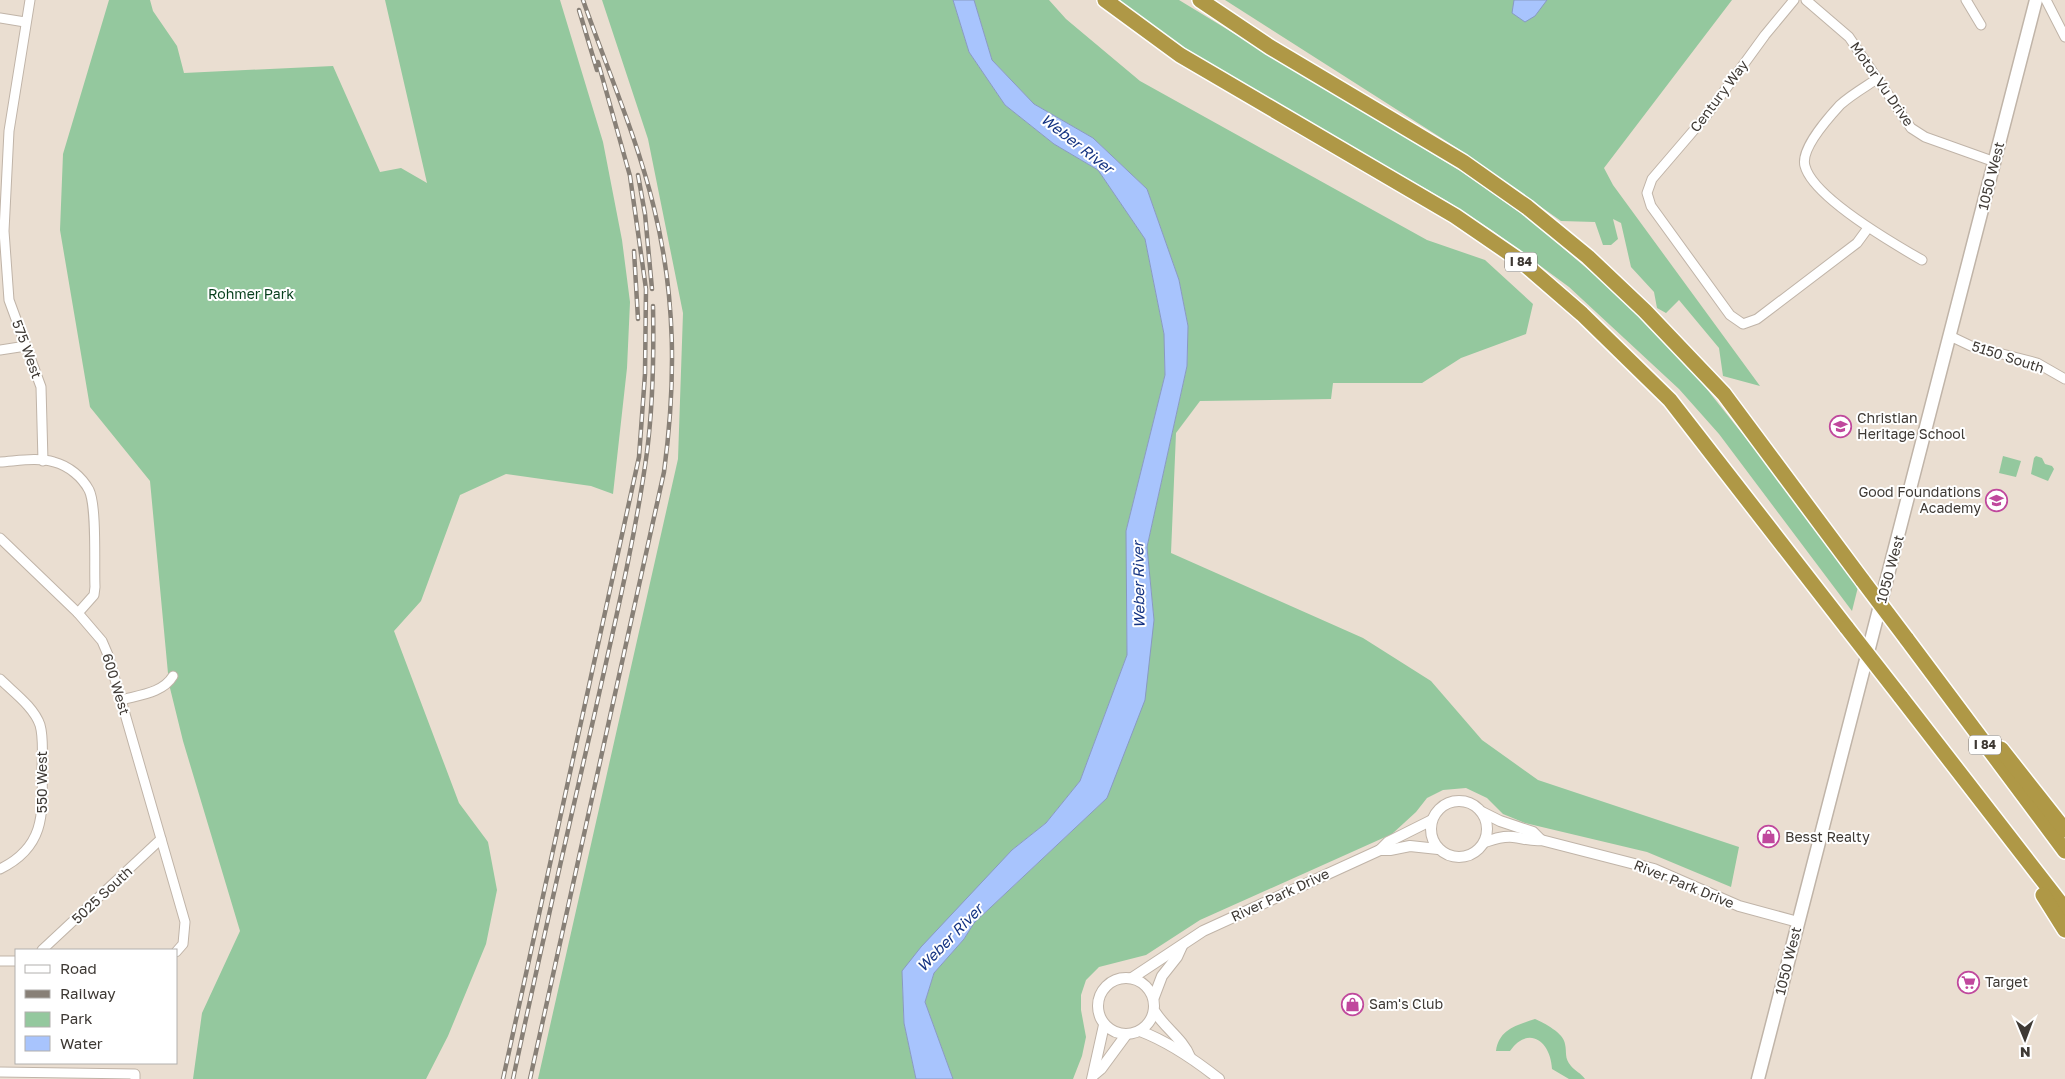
<svg xmlns="http://www.w3.org/2000/svg" width="2065" height="1079" viewBox="0 0 2065 1079" font-family="'Golos Text',sans-serif">
  <style>
    .green { fill: #94c89e }
    .water { fill: #a8c4fd; stroke: #889ac1 }
    .lines { fill: none; stroke-linecap: round; stroke-linejoin: round }
    .minor-casing { stroke: #c0b4a8; stroke-width: 11 }
    .tertiary-casing { stroke: #c0b4a8; stroke-width: 12 }
    .secondary-casing { stroke: #c0b4a8; stroke-width: 15 }
    .motorway-casing { stroke: #fff; stroke-width: 18 }
    .minor { stroke: #fff; stroke-width: 9 }
    .tertiary { stroke: #fff; stroke-width: 10 }
    .secondary { stroke: #fff; stroke-width: 12 }
    .motorway { stroke: #af9846; stroke-width: 15 }
    .rail-casing { stroke: #888077; stroke-width: 4.5 }
    .rail { stroke: #fff; stroke-width: 2.5; stroke-dasharray: 8; stroke-linecap: butt }
    .motorway-bridge-casing { stroke: #fff; stroke-width: 18; stroke-linecap: butt }
    .motorway-bridge { stroke: #af9846; stroke-width: 15 }
    .labels { text-anchor: middle; stroke-width: 4; stroke-linejoin: round; paint-order: stroke }
    .shield { fill: #fff; stroke: #787471; stroke-width: 1 }
    .shield-label { font-size: 12px; font-weight: bold; fill: #3e3934 }
    .street-label { font-size: 14px; fill: #3e3934; stroke: #fff }
    .park-label { font-size: 14px; fill: #073f1c; stroke: #fff }
    .poi-label { font-size: 14px; fill: #3e3934; stroke: #fff; text-anchor: start }
    .water-label { font-size: 15px; font-style: italic; fill: #153483; stroke: #fff }
  </style>
  <rect width="100%" height="100%" fill="#eaded1"/>
  <g class="green">
    <polygon points="109,0 150,0 153,11 177,46 184,73 333,66 380,172 401,168 427,183 385,0 560,0 603,142 622,240 630,302 627,368 613,494 591,486 506,474 460,495 421,601 394,631 459,803 488,842 497,890 486,944 448,1036 426,1079 193,1079 202,1013 240,931 183,741 169,684 150,481 90,407 60,230 63,154"/>
    <polygon points="602,0 953,0 969,52 1005,105 1054,144 1098,170 1145,239 1164,334 1165,375 1126,531 1127,655 1080,781 1046,823 1012,850 902,971 904,1023 916,1079 538,1079 678,459 683,313 648,139"/>
    <polygon points="974,0 1049,0 1066,19 1140,81 1427,240 1485,260 1533,304 1526,334 1461,358 1422,383 1333,383 1331,399 1200,401 1176,433 1171,553 1363,638 1431,681 1482,740 1538,780 1739,847 1731,887 1647,852 1525,823 1503,814 1487,798 1466,788 1443,790 1427,798 1416,812 1392,834 1200,920 1146,955 1099,967 1086,980 1081,995 1081,1010 1086,1037 1082,1056 1073,1079 953,1079 925,1002 934,973 964,939 974,923 1107,798 1154,620 1147,547 1187,366 1188,326 1179,280 1147,189 1093,138 1034,104 992,60"/>
    <polygon points="1117,0 1179,0 1462,172 1529,219 1618,295 1690,368 1776,476 1858,587 1852,611 1719,434 1679,389 1569,287 1493,231 1447,201 1187,52"/>
    <polygon points="1225,0 1732,0 1604,168 1613,185 1760,386 1723,376 1719,348 1679,300 1666,313 1657,308 1654,292 1631,267 1621,223 1613,219 1618,239 1611,245 1603,245 1595,222 1561,221 1457,148"/>
    <polygon points="2003,456 2021,461 2016,477 1999,473"/>
    <polygon points="2036,456 2042,458 2045,464 2052,466 2054,469 2048,481 2031,474 2034,458"/>
    <path d="M1535 1019C1544 1023 1564 1033 1565 1044 1567 1052 1564 1058 1571 1066 1575 1071 1581 1073 1585 1079H1569L1552 1069C1551 1042 1529 1024 1510 1051H1496C1499 1029 1517 1025 1535 1019Z"/>
  </g>
  <g class="water">
    <polygon points="953,0 974,0 992,60 1034,104 1093,138 1147,189 1179,280 1188,326 1187,366 1147,547 1154,620 1145,700 1107,798 974,923 964,939 934,973 925,1002 953,1079 916,1079 904,1023 902,971 921,947 1012,850 1046,823 1080,781 1127,655 1126,531 1165,375 1164,334 1145,239 1098,170 1054,144 1005,105 969,52"/>
    <polygon points="1514,0 1547,0 1535,16 1525,22 1512,13"/>
  </g>
  <g class="lines">
    <defs>
      <g id="minor">
        <polyline points="30,0 9,131 4,231 9,300 41,387 43,461"/>
        <polyline points="1794,0 1765,35 1706,116 1652,179 1647,193 1651,206 1730,315 1743,324 1757,319 1857,243 1868,228"/>
        <polyline points="1806,0 1849,37 1911,128 1925,137 1995,162"/>
        <polyline points="1966,0 1981,25"/>
        <polyline points="2046,0 2065,37"/>
        <polyline points="0,18 25,22"/>
        <path d="M1877 79C1865 87 1851 95 1840 105 1829 117 1800 149 1805 166 1813 197 1894 244 1922 260"/>
        <polyline points="1950,336 1971,346 2037,363 2065,379"/>
        <polyline points="0,350 26,346"/>
        <path d="M0 462C17 461 38 457 54 462 69 466 82 477 89 490 97 506 94 566 95 587L94 595 78 613 102 641 108 655 185 922 183 944 176 952"/>
        <polyline points="0,538 78,613"/>
        <path d="M0 679C13 692 34 707 40 725 44 739 42 756 42 771 43 814 45 847 0 869"/>
        <path d="M121 700C139 695 163 693 173 676"/>
        <polyline points="42,950 161,839"/>
        <polyline points="0,961 16,961"/>
        <polyline points="0,1072 135,1074 135,1079"/>
      </g>
      <g id="tertiary">
        <circle cx="1459" cy="829" r="28"/>
        <polyline points="1482,812 1500,821 1533,832 1541,840"/>
        <path d="M1485 842C1494 839 1502 836 1513 837 1523 838 1530 841 1541 840L1654 869 1739 906 1798 922"/>
        <polyline points="1380,850 1390,850 1410,846 1438,849"/>
        <circle cx="1126" cy="1006" r="28"/>
        <polyline points="1132,978 1203,931 1380,850 1388,842 1432,820"/>
        <polyline points="1154,997 1162,976 1177,957 1182,946"/>
        <path d="M1155 1012C1165 1028 1183 1039 1190 1057"/>
        <path d="M1140 1031C1169 1042 1195 1060 1219 1079"/>
        <polyline points="1095,1074 1101,1069 1126,1035"/>
        <polyline points="1092,1079 1104,1025"/>
      </g>
      <polyline id="secondary" points="1758,1079 2036,0"/>
      <g id="motorway">
        <polyline points="1105,0 1180,55 1455,216 1522,262 1582,314 1670,400 1847,628"/>
        <polyline points="1200,0 1270,47 1463,162 1527,207 1588,257 1645,311 1724,394 1863,581"/>
        <polyline points="1906,638 2065,851"/>
        <polyline points="1900,696 2065,909"/>
        <polyline points="2001,749 2065,830"/>
        <polyline points="2043,895 2065,930"/>
      </g>
    </defs>
    <use href="#minor" class="minor-casing"/>
    <use href="#tertiary" class="tertiary-casing"/>
    <use href="#secondary" class="secondary-casing"/>
    <use href="#motorway" class="motorway-casing"/>
    <use href="#minor" class="minor"/>
    <use href="#tertiary" class="tertiary"/>
    <use href="#secondary" class="secondary"/>
    <use href="#motorway" class="motorway"/>
    <defs>
      <g id="rail">
        <polyline points="579,10 597,70"/>
        <polyline points="638,175 645,214 652,289"/>
        <polyline points="634,251 638,319"/>
        <polyline points="503,1079 639,457 645,374 646,289 630,176 598,62"/>
        <path d="M513 1079C539 957 567 834 595 712 614 626 635 540 647 452 653 404 654 355 653 306"/>
        <path d="M530 1079 664 472C676 382 676 297 654 208 637 137 607 69 583 0"/>
      </g>
    </defs>
    <use href="#rail" class="rail-casing"/>
    <use href="#rail" class="rail"/>
    <defs>
      <g id="motorway-bridge">
        <polyline points="1863,581 1906,638"/>
        <polyline points="1847,628 1900,696"/>
      </g>
    </defs>
    <use href="#motorway-bridge" class="motorway-bridge-casing"/>
    <use href="#motorway-bridge" class="motorway-bridge"/>
  </g>
  <defs>
    <symbol id="school-ring" viewBox="-11 -11 22 22"><circle r="9.5" fill="#fff" stroke="#c0489d" stroke-width="1.5"/><path d="M0-5L7-2L0 1L-7-2ZM-4 1L0 2.5L4 1V4Q0 6-4 4Z" fill="#c0489d"/></symbol>
    <symbol id="shop-ring" viewBox="-11 -11 22 22"><circle r="9.5" fill="#fff" stroke="#c0489d" stroke-width="1.5"/><path d="M-5-2.5h2.3a2.7 3.5 0 0 1 5.4 0H5L5.5 6h-11ZM-1.5-2.5h3a1.5 2.3 0 0 0-3 0Z" fill="#c0489d"/></symbol>
    <symbol id="supermarket-ring" viewBox="-11 -11 22 22"><circle r="9.5" fill="#fff" stroke="#c0489d" stroke-width="1.5"/><path d="M-6-5.5h2.5l.6 2H6L4.5 2H-2.5L-4.4-4H-6ZM-1.5 3.2a1.3 1.3 0 1 0 .1 0ZM3 3.2a1.3 1.3 0 1 0 .1 0Z" fill="#c0489d"/></symbol>
  </defs>
  <g fill-rule="evenodd">
    <use href="#school-ring" x="1828" y="414" width="25" height="25"/>
    <use href="#school-ring" x="1984" y="488" width="25" height="25"/>
    <use href="#shop-ring" x="1756" y="824" width="25" height="25"/>
    <use href="#supermarket-ring" x="1956" y="970" width="25" height="25"/>
    <use href="#shop-ring" x="1340" y="992" width="25" height="25"/>
  </g>
  <g class="labels">
    <g class="shield">
      <rect x="1505" y="252.5" width="32" height="19" rx="4"/>
      <rect x="1969" y="735.5" width="32" height="19" rx="4"/>
    </g>
    <g class="shield-label">
      <text x="1521" y="266">I 84</text>
      <text x="1985" y="749">I 84</text>
    </g>
    <g class="street-label">
      <text transform="translate(1882 84) rotate(55)" y="5">Motor Vu Drive</text>
      <text transform="translate(1719 96) rotate(-53)" y="5">Century Way</text>
      <text transform="translate(1991 176) rotate(-76)" y="5">1050 West</text>
      <text transform="translate(27 349) rotate(70)" y="5">575 West</text>
      <text transform="translate(2008 357) rotate(18)" y="5">5150 South</text>
      <text transform="translate(1890 569) rotate(-75)" y="5">1050 West</text>
      <text transform="translate(116 684) rotate(73)" y="5">600 West</text>
      <text transform="translate(42 782) rotate(-90)" y="5">550 West</text>
      <text transform="translate(1684 884) rotate(22)" y="5">River Park Drive</text>
      <text transform="translate(102 895) rotate(-43)" y="5">5025 South</text>
      <text transform="translate(1280 895) rotate(-25)" y="5">River Park Drive</text>
      <text transform="translate(1788 961) rotate(-76)" y="5">1050 West</text>
    </g>
    <g class="park-label">
      <text x="251" y="299">Rohmer Park</text>
    </g>
    <g class="poi-label">
      <text x="1857" y="423">Christian<tspan x="1857" dy="16">Heritage School</tspan></text>
      <text x="1981" y="497" text-anchor="end">Good Foundations<tspan x="1981" dy="16">Academy</tspan></text>
      <text x="1785" y="842">Besst Realty</text>
      <text x="1985" y="987">Target</text>
      <text x="1369" y="1009">Sam's Club</text>
    </g>
    <g class="water-label">
      <text transform="translate(1077 144) rotate(38)" y="5">Weber River</text>
      <text transform="translate(1139 585) rotate(-91)" y="5">Weber River</text>
      <text transform="translate(950 938) rotate(-46)" y="5">Weber River</text>
    </g>
  </g>
  <rect x="15" y="949" width="162" height="115" fill="#ffffff" stroke="#b2b0ae"/>
  <rect x="25" y="965" width="25" height="8" fill="#ffffff" stroke="#b2b0ae"/>
  <text x="60" y="974" font-size="15" fill="#3e3934">Road</text>
  <rect x="25" y="990" width="25" height="8" fill="#888077" stroke="#b2b0ae"/>
  <text x="60" y="999" font-size="15" fill="#3e3934">Railway</text>
  <rect x="25" y="1012" width="25" height="15" fill="#94c89e" stroke="#b2b0ae"/>
  <text x="60" y="1024" font-size="15" fill="#3e3934">Park</text>
  <rect x="25" y="1036" width="25" height="15" fill="#a8c4fd" stroke="#b2b0ae"/>
  <text x="60" y="1049" font-size="15" fill="#3e3934">Water</text>
  <g transform="translate(2025 1039) rotate(179)" stroke="#ffffff" stroke-width="4" paint-order="stroke">
  <path d="M0-4L9 19L0 12L-9 19Z" fill="#3e3934"/>
  <text y="-8" font-size="14" font-weight="bold" text-anchor="middle" fill="#3e3934">N</text>
  </g>
</svg>
